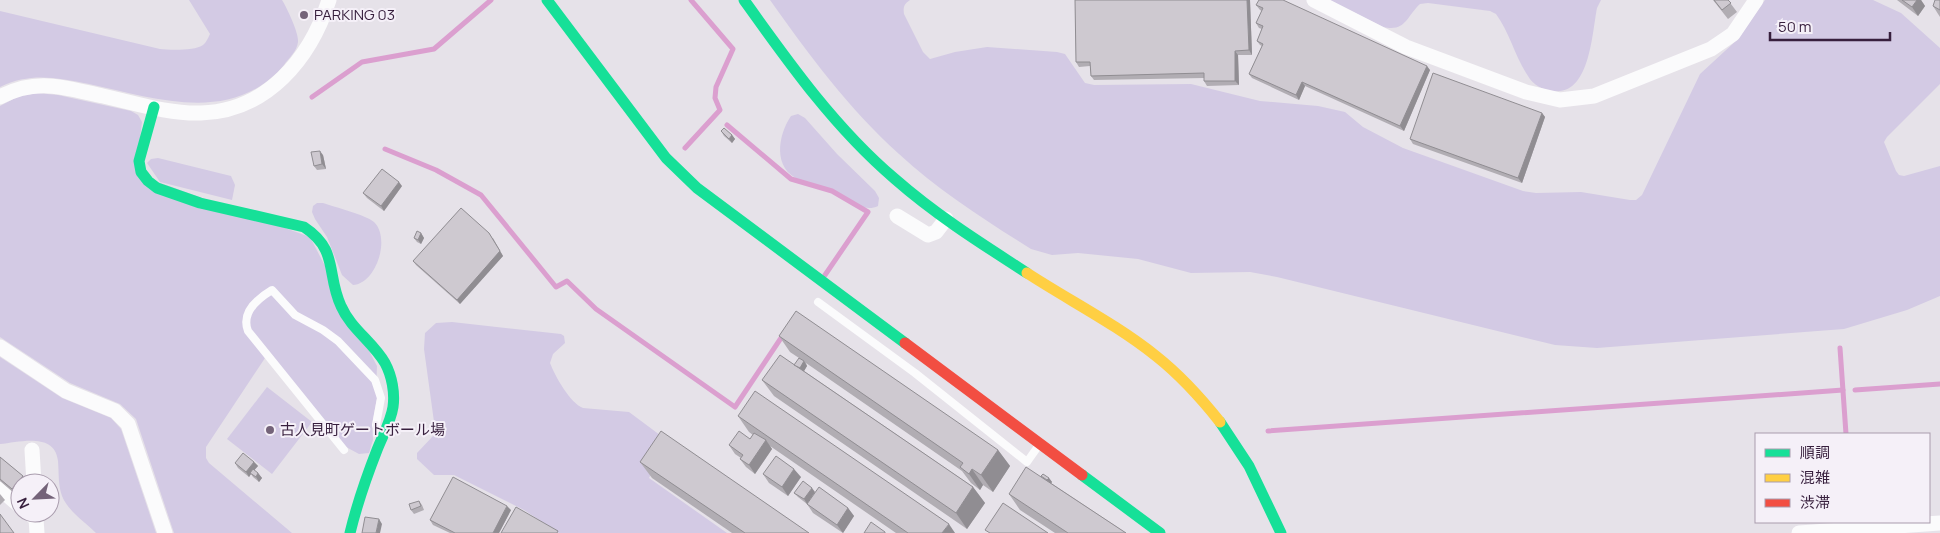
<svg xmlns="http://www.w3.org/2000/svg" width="1940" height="533" viewBox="0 0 1940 533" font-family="Manrope,'Noto Sans JP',sans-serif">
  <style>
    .green { fill: #d3cae4 }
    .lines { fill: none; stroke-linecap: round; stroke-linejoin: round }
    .stream { stroke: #db9fcf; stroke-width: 5 }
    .lane { stroke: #fbfbfc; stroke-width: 8 }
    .street { stroke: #fbfbfc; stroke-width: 15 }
    .fast { stroke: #16e098; stroke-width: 11 }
    .slow { stroke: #ffcf43; stroke-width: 11 }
    .jam { stroke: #f24e42; stroke-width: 11 }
    .wall { fill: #b1adb3 }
    .shaded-wall { fill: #908d92 }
    .building { fill: #cec9d0; stroke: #908d92 }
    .poi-dot { fill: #746379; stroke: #f5f0f8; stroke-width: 2 }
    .labels { text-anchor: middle; stroke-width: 4; stroke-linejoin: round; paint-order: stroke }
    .poi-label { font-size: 15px; fill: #371f3d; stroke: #f5f0f8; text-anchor: start }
  </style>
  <rect width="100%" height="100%" fill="#e6e2e9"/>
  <g class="green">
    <path d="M189 0H282C287 8 299 33 298 42 297 51 289 58 284 65 232 126 155 98 89 84 57 78 31 72 0 87V11L160 49C169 50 195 51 203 45 206 43 208 38 210 34Z"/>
    <path d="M770 0H910C904 4 903 7 904 14L923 52 930 59 955 52 987 47 1057 52 1065 54 1085 83 1094 85 1191 84 1260 101 1318 106 1345 112 1363 127 1403 148 1523 191 1536 193 1581 192 1630 200H1636L1642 195 1700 74 1738 39 1765 0H1873L1901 13 1940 48V84L1887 137 1884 142 1896 171 1899 175 1904 176 1940 166V296L1907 310 1844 329 1597 348 1555 345 1277 277 1250 272 1191 273 1138 259 1078 253 1052 255 1031 249C985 220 939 191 899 154 849 109 809 55 770 0Z"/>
    <path d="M1329 0H1601L1597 8C1592 33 1590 96 1553 91 1543 90 1533 85 1528 76 1515 57 1510 33 1496 14L1490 11 1428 3 1420 4C1406 17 1406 32 1383 27Z"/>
    <polygon points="37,93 58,95 131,111 138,115 142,122 136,174 310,237 377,366 376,390 377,398 372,425 373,440 369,453 359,454 346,447 265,358 206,447 206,458 209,463 292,533 174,533 136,419 120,404 70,383 0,337 0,106 17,97"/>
    <path d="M798 114 805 118 837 154 875 191 879 198 878 206C861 214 849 196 833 190 823 185 810 184 800 180 772 169 778 135 791 116Z"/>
    <polygon points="158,158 231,176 235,185 232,200 160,182 147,163 151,159"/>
    <path d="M317 203H323C335 207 366 215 374 222 391 238 376 284 353 285L342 275 327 237 315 219 312 212 313 206Z"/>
    <path d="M452 322 561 334 564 336 565 343 553 354 550 363C555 376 570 403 583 408L629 412 668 441 649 478 727 533H559L524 510 454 475H434L417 459V453L433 436 435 429 424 349 425 333 436 323Z"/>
    <path d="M0 357 62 398 111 418 121 429 156 533H96C85 522 68 511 62 496 58 485 59 473 58 461 55 432 20 442 0 444Z"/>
    <polygon points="267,387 312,422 272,474 227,439"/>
  </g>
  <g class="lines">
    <g class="stream">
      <polyline points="312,97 362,62 434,49 491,0"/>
      <polyline points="727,125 791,179 832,191 868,212 825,275"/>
      <polyline points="685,148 720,110 715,98 716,87 733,49 691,0"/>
      <polyline points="385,149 436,170 481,195 556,287 567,281 596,309 735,407 783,335"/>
      <polyline points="1840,348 1846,434"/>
      <polyline points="1855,390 1940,384"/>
      <polyline points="1268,431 1843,390"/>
    </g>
    <g class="lane">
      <polyline points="818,302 915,373 1027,462 1039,445"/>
      <path d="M344 450 248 331C241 313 257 299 272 290L295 315 323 330 338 341 375 380 381 398 376 425 378 431"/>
    </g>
    <g class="street">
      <polyline points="1314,0 1406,47 1526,92 1560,100 1594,96 1711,49 1733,34 1756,0"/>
      <path d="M0 97C37 77 65 88 103 96 135 103 168 114 201 113 267 111 310 59 329 0"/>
      <polyline points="897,216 928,235 936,232 946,219"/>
      <polyline points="0,347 66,391 115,411 128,424 165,533"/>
      <polyline points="32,450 34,483"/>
      <polyline points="0,489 20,506"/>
      <polyline points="29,513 36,519 37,533"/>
      <polyline points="1799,533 1940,523"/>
    </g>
    <g class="fast">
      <polyline points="547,0 666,158 697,188 905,343"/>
      <path d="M744 0C789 63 835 128 895 179 936 215 982 244 1027 273"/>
      <path d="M154 107 139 161 141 172 148 181 157 188 200 203 304 227C339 250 326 274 341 306 351 329 373 342 385 363 392 376 395 393 393 407 391 421 382 437 377 450 366 478 357 504 350 533"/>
      <polyline points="1220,422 1249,466 1281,533"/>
      <polyline points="1082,475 1160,533"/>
    </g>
    <path class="slow" d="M1027 273C1070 301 1116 324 1156 356 1180 375 1201 398 1220 422"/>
    <polyline class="jam" points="905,343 1082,475"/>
  </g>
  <g class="wall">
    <polygon points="1075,0 1250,0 1252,55 1238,55 1239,85 1207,86 1204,81 1204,78 1094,80 1091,76 1090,66 1079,67 1076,62"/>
    <polygon points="1713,0 1728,0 1737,12 1728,19"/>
    <polygon points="1897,0 1921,0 1925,6 1918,16"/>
    <polygon points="1940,0 1940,17 1933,6"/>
    <polygon points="1256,5 1430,70 1404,131 1305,86 1299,100 1252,78 1249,74 1262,46 1260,45 1257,41 1262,29 1259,28 1256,23 1262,11 1260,10"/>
    <polygon points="1542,113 1545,117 1522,183 1413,144 1410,139"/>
    <polygon points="721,131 732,135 735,139 732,143 724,136"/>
    <polygon points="323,155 326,169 317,170 314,166"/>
    <polygon points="402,186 384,211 367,198 363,193"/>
    <polygon points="421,233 424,238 421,244 417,242 414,238"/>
    <polygon points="493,238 503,256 460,304 416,265 413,261"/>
    <polygon points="779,336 998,450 1010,466 993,492 983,485 980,490 971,483 962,471 806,363 807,366 804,371 973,487 985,503 967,529 774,396 762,380 794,365 799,358 790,352"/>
    <polygon points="738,416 955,533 896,533 770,446 772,449 755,474 746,467 740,459 741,458 735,454 729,445 750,439 753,435 749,432"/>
    <polygon points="0,457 23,476 26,480 20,483 20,488 15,494 0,481"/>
    <polygon points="254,462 258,466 254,470 258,473 262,478 259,482 253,477 251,474 249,477 238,468 235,463"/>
    <polygon points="640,462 809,533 732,533 652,478"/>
    <polygon points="763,474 801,477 788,496 769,483"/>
    <polygon points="1041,476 1049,478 1052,482 1051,483 1126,533 1055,533 1020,510 1009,494"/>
    <polygon points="815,492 807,504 798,497 794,493"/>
    <polygon points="0,494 5,500 0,505"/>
    <polygon points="419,501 422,505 424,510 414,514 411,510"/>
    <polygon points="807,504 848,508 854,516 843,533 813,513"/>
    <polygon points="511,510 499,533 450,533 433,525 430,520"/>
  </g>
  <g class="shaded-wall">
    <polygon points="1247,0 1250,0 1252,55 1249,50"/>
    <polygon points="1917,0 1921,0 1925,6 1918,16 1912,7"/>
    <polygon points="1235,51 1238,55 1239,85 1235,81"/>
    <polygon points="1427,66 1430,70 1404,131 1400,126"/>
    <polygon points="1302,82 1305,86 1299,100 1296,95"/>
    <polygon points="1542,113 1545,117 1522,183 1518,178"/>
    <polygon points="732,135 735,139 732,143 729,139"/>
    <polygon points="320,151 323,155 326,169 322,164"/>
    <polygon points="399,182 402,186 384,211 381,206"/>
    <polygon points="421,233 424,238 421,244 418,240"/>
    <polygon points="489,233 503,256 460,304 457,300"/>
    <polygon points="804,361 807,366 801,376 797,372"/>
    <polygon points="766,440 772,449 755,474 749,465"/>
    <polygon points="998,450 1010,466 993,492 981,475"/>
    <polygon points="254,462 258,466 251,474 250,473 251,474 249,477 246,472"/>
    <polygon points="794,469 801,477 788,496 782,487"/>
    <polygon points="972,469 983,485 980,490 969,474"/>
    <polygon points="258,473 262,478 259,482 256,477"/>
    <polygon points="23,476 26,480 24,483 20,483 20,488 15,494 12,489"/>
    <polygon points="1049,478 1052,482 1049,487 1046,482"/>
    <polygon points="973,487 985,503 967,529 956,513"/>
    <polygon points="812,488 815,492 807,504 804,499"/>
    <polygon points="507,506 511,510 499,533 493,533"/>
    <polygon points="848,508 854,516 843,533 837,525"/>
    <polygon points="379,519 382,524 380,533 376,533"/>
    <polygon points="949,524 955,533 942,533"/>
  </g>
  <g class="building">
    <polygon points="1075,0 1247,0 1249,50 1235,51 1235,81 1204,81 1204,73 1091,76 1090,62 1076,62"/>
    <polygon points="1259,0 1283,0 1427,66 1400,126 1302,82 1296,95 1249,74 1263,44 1257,41 1263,26 1256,23 1263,8 1256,5"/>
    <polygon points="1714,0 1728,0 1731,3 1722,10"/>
    <polygon points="1902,0 1917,0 1912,7"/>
    <polygon points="1935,0 1940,0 1940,10 1933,6"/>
    <polygon points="1433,73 1542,113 1518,178 1410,139"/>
    <polygon points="724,128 732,135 729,139 721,131"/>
    <polygon points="320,151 322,164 314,166 311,152"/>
    <polygon points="382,169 399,182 381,206 363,193"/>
    <polygon points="461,208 489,233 500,251 457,300 413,261"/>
    <polygon points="417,231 421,233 418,240 414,238"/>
    <polygon points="796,311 998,450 981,475 972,469 969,474 960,467 963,463 779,336"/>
    <polygon points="780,355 973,487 956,513 762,380"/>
    <polygon points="799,358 804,361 800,368 794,365"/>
    <polygon points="755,391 949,524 942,533 908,533 738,416"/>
    <polygon points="661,431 809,533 745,533 640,462"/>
    <polygon points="739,431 750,439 754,433 766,440 749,465 740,459 743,455 729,445"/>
    <polygon points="243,453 254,462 246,472 235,463"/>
    <polygon points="776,456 794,469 782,487 763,474"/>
    <polygon points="0,457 23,476 12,489 0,479"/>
    <polygon points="1026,467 1126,533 1068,533 1009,494"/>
    <polygon points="253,469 258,473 256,477 250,473"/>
    <polygon points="1043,474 1049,478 1047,480 1041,476"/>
    <polygon points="453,477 507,506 493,533 455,533 430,520"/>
    <polygon points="803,481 812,488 804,499 794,493"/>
    <polygon points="819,487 848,508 837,525 807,504"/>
    <polygon points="419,501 421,506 411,510 409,504"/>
    <polygon points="1003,503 1048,533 990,533 985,530"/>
    <polygon points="516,507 558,531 557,533 501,533"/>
    <polygon points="0,514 14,533 0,533"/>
    <polygon points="365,517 379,519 376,533 362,533"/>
    <polygon points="871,522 885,532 885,533 864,533"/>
  </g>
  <g class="poi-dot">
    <circle cx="304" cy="15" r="5"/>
    <circle cx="270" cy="430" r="5"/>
  </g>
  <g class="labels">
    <g class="poi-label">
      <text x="314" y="20">PARKING 03</text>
      <text x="280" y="435">古人見町ゲートボール場</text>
    </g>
  </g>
  <rect x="1755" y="433" width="175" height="90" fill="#f5f0f8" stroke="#a99cad"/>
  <rect x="1765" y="449" width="25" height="8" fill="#16e098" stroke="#a99cad"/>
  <text x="1800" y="458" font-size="15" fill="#371f3d">順調</text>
  <rect x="1765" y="474" width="25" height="8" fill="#ffcf43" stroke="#a99cad"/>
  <text x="1800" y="483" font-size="15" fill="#371f3d">混雑</text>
  <rect x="1765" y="499" width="25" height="8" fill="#f24e42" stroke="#a99cad"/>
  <text x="1800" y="508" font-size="15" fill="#371f3d">渋滞</text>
  <g transform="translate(35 498) rotate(246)"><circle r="24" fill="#f5f0f8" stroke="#a99cad"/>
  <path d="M0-4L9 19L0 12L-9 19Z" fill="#746379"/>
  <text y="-8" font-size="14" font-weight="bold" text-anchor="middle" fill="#371f3d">N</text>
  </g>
  <path d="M1770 32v8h120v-8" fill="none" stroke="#371f3d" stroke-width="2.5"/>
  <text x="1778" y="32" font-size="15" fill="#371f3d" stroke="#f5f0f8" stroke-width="4" paint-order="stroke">50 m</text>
</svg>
